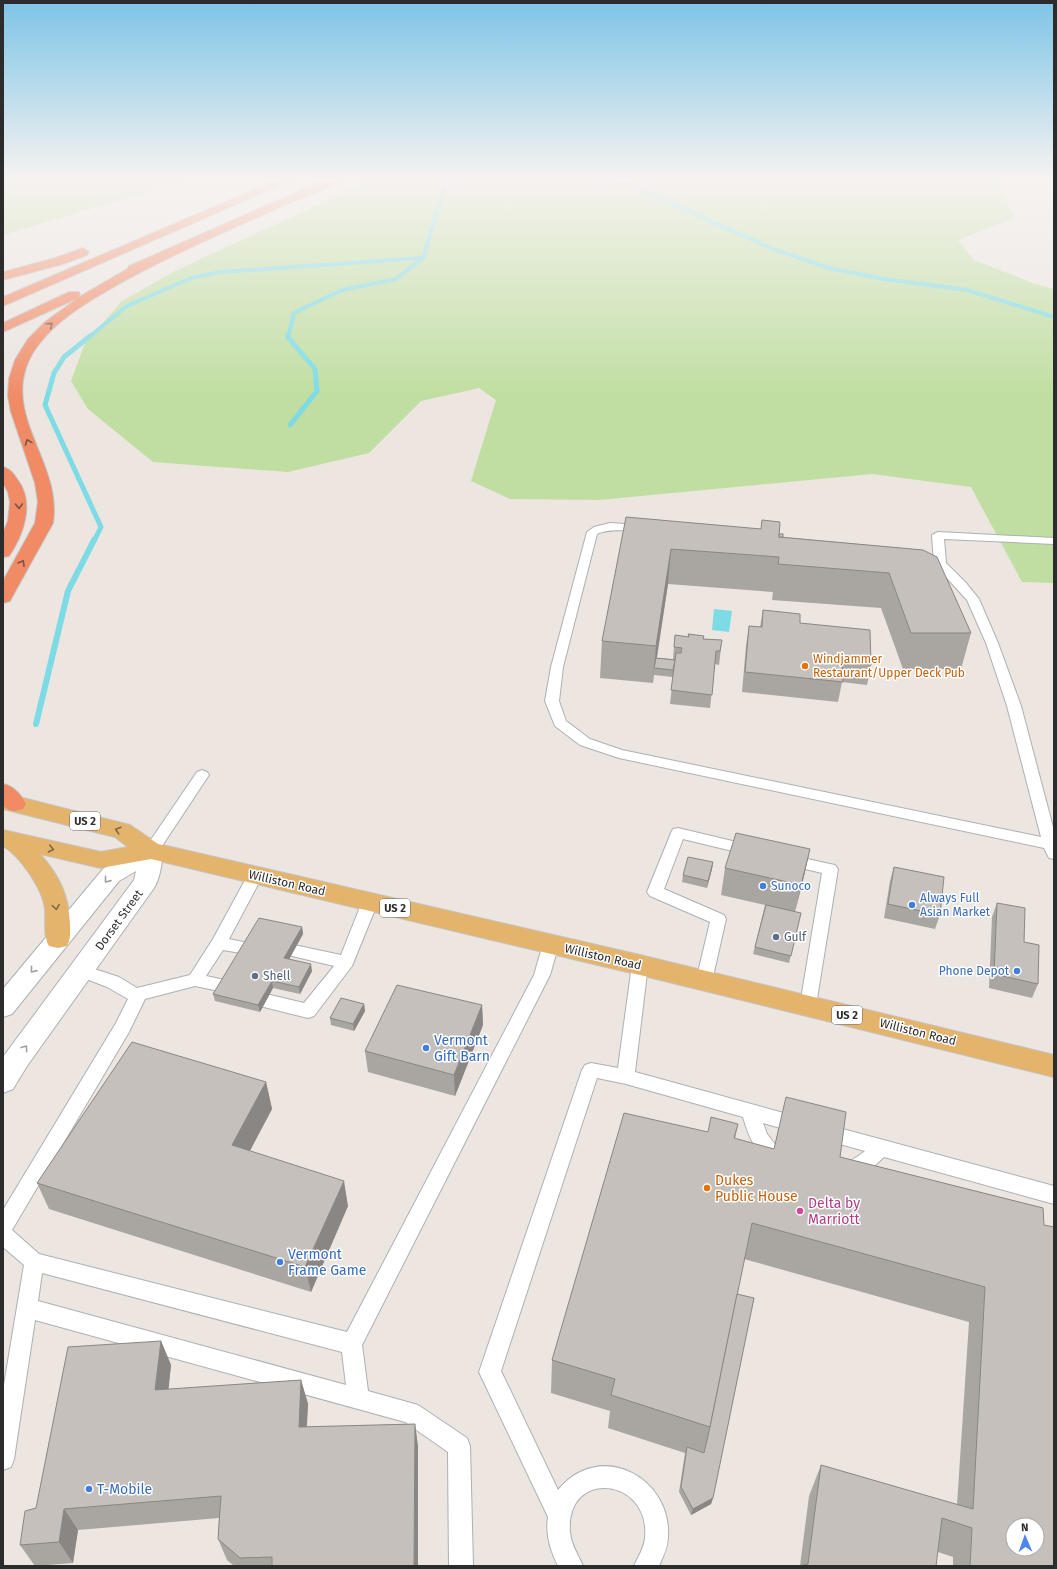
<svg xmlns="http://www.w3.org/2000/svg" width="1057" height="1569" viewBox="0 0 1057 1569" font-family="'Fira Sans',sans-serif">
  <style>
    .green { fill: #c0dea1 }
    .water { fill: #7cdbe5 }
    .lines { fill: none; stroke-linecap: round; stroke-linejoin: round }
    .stream-far2 { stroke: #7cdbe5; stroke-width: 4 }
    .stream-far1 { stroke: #7cdbe5; stroke-width: 5 }
    .stream { stroke: #7cdbe5; stroke-width: 6 }
    .lane-casing { stroke: #acb0b7; stroke-width: 2 }
    .secondary-casing { stroke: #acb0b7; stroke-width: 2 }
    .primary-casing { stroke: #c4c4c4; stroke-width: 2 }
    .highway-casing { stroke: #c4c4c4; stroke-width: 2 }
    .lane { fill: #fff; fill-rule: evenodd }
    .secondary { fill: #fff; fill-rule: evenodd }
    .primary { fill: #e5b46c; fill-rule: evenodd }
    .highway { fill: #f18b66; fill-rule: evenodd }
    .wall { fill: #a9a5a1 }
    .shaded-wall { fill: #8a8683 }
    .building { fill: #c5c0bb; stroke: #8a8683; fill-rule: evenodd }
    .oneway { stroke: #7b5243 }
    .oneway2 { stroke: #7f6949 }
    .oneway3 { stroke: #a0a0a0 }
    .food-dot { fill: #e8710a; stroke: #fff; stroke-width: 1.5 }
    .shop-dot { fill: #3f7fe0; stroke: #fff; stroke-width: 1.5 }
    .service-dot { fill: #5c6f8a; stroke: #fff; stroke-width: 1.5 }
    .hotel-dot { fill: #d1479c; stroke: #fff; stroke-width: 1.5 }
    .labels { text-anchor: middle; stroke-width: 3; stroke-linejoin: round; paint-order: stroke }
    .shield { fill: #fff; stroke: #6b6b6b; stroke-width: 1 }
    .shield-label { font-size: 11px; font-weight: bold; fill: #2c2c2c }
    .food-label { font-size: 12px; fill: #c56008; stroke: #fff; text-anchor: start }
    .street-label { font-size: 12px; fill: #2c2c2c; stroke: #fff }
    .shop-label { font-size: 12px; fill: #366cbe; stroke: #fff; text-anchor: start }
    .service-label { font-size: 12px; fill: #4e5e75; stroke: #fff; text-anchor: start }
    .near-shop-label { font-size: 14px; fill: #366cbe; stroke: #fff; text-anchor: start }
    .near-food-label { font-size: 14px; fill: #c56008; stroke: #fff; text-anchor: start }
    .near-hotel-label { font-size: 14px; fill: #b23c85; stroke: #fff; text-anchor: start }
  </style>
  <rect width="100%" height="100%" fill="#ece5e0"/>
  <g class="green">
    <polygon points="3,177 198,177 3,235"/>
    <polygon points="378,177 1000,177 998,182 1014,218 958,240 974,260 1035,284 1054,289 1054,583 1022,582 971,487 872,474 599,500 510,499 471,481 496,400 479,388 421,401 369,453 288,472 153,462 88,409 71,381 85,343 122,301 175,271"/>
  </g>
  <polygon class="water" points="714,609 732,611 729,632 712,630"/>
  <g class="lines">
    <g class="stream-far2">
      <polyline points="595,177 629,185 773,249 829,268 884,279 967,290 1054,317"/>
      <polyline points="89,337 127,306 191,278 220,272 423,258"/>
      <polyline points="288,337 294,313 342,290 396,279 423,258 444,188 445,177"/>
    </g>
    <g class="stream-far1">
      <polyline points="90,336 64,357 54,373 45,405 101,527 94,541"/>
      <polyline points="287,336 315,369 317,391 290,425"/>
    </g>
    <polyline class="stream" points="36,724 68,591 94,540"/>
    <defs>
      <g id="lane">
        <path d="M610 523 642 525 647 528C642 534 611 526 597 534L563 667 559 701 566 721 590 739 622 750 1041 837 1007 706 986 643 967 600 934 564 932 535 938 532 1054 538V544L944 539 946 563 966 583 979 599 998 643 1021 706 1054 831V859L1049 858 1044 848 619 758 580 745 555 726 545 701 551 667 587 532 594 527Z"/>
        <polygon points="202,770 207,772 209,775 156,855 151,856 146,855 144,851 146,847 197,772"/>
        <polygon points="678,828 749,845 754,846 756,850 754,854 749,855 683,839 664,889 724,915 726,919 712,981 710,986 704,987 698,986 696,981 710,922 650,896 647,892 671,833 673,829"/>
        <polygon points="789,855 830,864 835,865 838,869 816,1005 814,1010 808,1012 802,1010 800,1005 822,873 784,864 782,860 784,856"/>
        <path d="M255 870 260 871 263 875 229 939 253 944 255 948 253 952 247 954 223 950 206 976 230 981 232 986 230 991 224 992 195 986 145 999 129 1032 12 1230 39 1254 347 1332 534 975 543 944 545 940 551 938 557 940 559 944 550 975 362 1345 368 1391 418 1405 467 1438 470 1446 473 1566H449L448 1452 405 1422 35 1320 14 1459 11 1467 3 1470V1391L24 1265 3 1247V1210L116 1023 128 999 107 987 76 975 74 971 76 967 82 965 119 977 137 988 190 975 213 939 250 871ZM42 1273 342 1352 346 1385 38 1301Z"/>
        <polygon points="370,896 375,898 378,902 352,966 314,1016 308,1018 260,1006 258,1001 260,996 266,994 304,1003 334,966 288,955 286,951 288,947 294,945 341,955 362,902 365,898"/>
        <path d="M640 959 646 961 648 965 635 1072 798 1117 804 1119 807 1125 804 1131 798 1133 763 1123 767 1134 782 1153 780 1159 773 1161C755 1155 748 1134 743 1117L626 1084 597 1078 501 1371 558 1490C599 1439 672 1477 668 1537 668 1547 663 1557 659 1566H634C638 1557 644 1548 645 1538 651 1477 565 1468 570 1532 571 1545 578 1554 583 1566H558C551 1552 545 1534 548 1517L479 1372 582 1070 585 1065 591 1063 618 1068 632 965 634 961Z"/>
        <path d="M824 1124 1054 1186V1204L884 1157 869 1171 849 1180 842 1178 840 1172C844 1163 857 1158 865 1151L818 1138 815 1132 818 1126Z"/>
      </g>
      <path id="secondary" d="M151 843 159 845C165 856 160 878 154 888L27 1066 13 1089 3 1093V1057L134 880 136 871 119 881 12 1014 3 1017V989L103 869 143 845Z"/>
      <path id="primary" d="M3 793 130 825 158 844 640 955 1054 1055V1077L640 975 151 859 101 868 40 854C59 875 69 896 70 925 70 933 71 938 67 946L58 948 49 946C43 935 46 922 45 909 43 889 20 856 3 846V830L101 852 128 847 115 837 3 809Z"/>
      <g id="highway">
        <polygon points="284,177 299,177 3,306 3,297"/>
        <path d="M331 177H345C338 186 297 200 285 205 224 233 162 258 105 292 81 306 56 322 39 344 31 354 25 367 23 380 16 429 61 470 53 523L12 597 10 601 3 603V581L35 523 38 502 35 483 11 412 8 396 9 379 15 360 28 339 45 322 78 298 3 332V323L69 292H79L80 295 79 297 127 269 129 266Z"/>
        <polygon points="83,248 89,252 87,255 63,264 3,280 3,272 55,258"/>
        <path d="M3 467C10 469 13 473 17 479 35 502 24 534 9 556L3 557V533L8 521 10 502 8 492 3 483Z"/>
        <path d="M3 784C14 786 21 795 26 804L23 809C14 812 9 812 3 805Z"/>
      </g>
    </defs>
    <use href="#lane" class="lane-casing"/>
    <use href="#secondary" class="secondary-casing"/>
    <use href="#primary" class="primary-casing"/>
    <use href="#highway" class="highway-casing"/>
    <use href="#lane" class="lane"/>
    <use href="#secondary" class="secondary"/>
    <use href="#primary" class="primary"/>
    <use href="#highway" class="highway"/>
  </g>
  <g class="wall">
    <polygon points="626,517 779,534 783,537 923,550 971,633 961,669 903,669 881,608 772,600 773,592 668,584 657,658 673,659 675,635 688,637 688,634 704,639 722,640 719,665 715,664 710,708 670,704 673,677 654,675 653,683 600,678 602,641"/>
    <polygon points="763,610 800,623 871,665 867,685 842,682 838,702 742,692 746,646 749,626 760,627"/>
    <polygon points="810,849 804,876 795,912 801,913 789,963 753,954 765,905 721,895 725,868"/>
    <polygon points="713,862 712,869 707,888 682,882 683,875"/>
    <polygon points="894,867 940,915 935,929 884,918 890,881"/>
    <polygon points="997,903 1024,942 1038,984 1032,998 989,988 992,917"/>
    <polygon points="302,927 303,934 289,959 312,971 300,994 273,988 260,1012 215,1001 213,994"/>
    <polygon points="364,1004 365,1011 354,1031 331,1025 330,1018"/>
    <polygon points="482,1005 483,1025 455,1096 368,1072 365,1051"/>
    <polygon points="266,1082 272,1109 250,1151 348,1206 311,1292 49,1209 37,1183"/>
    <polygon points="738,1124 735,1139 774,1149 840,1157 1043,1208 1054,1566 953,1566 953,1557 938,1552 800,1566 809,1496 821,1465 957,1505 969,1322 744,1259 737,1294 713,1498 711,1504 691,1515 679,1492 685,1453 608,1428 610,1411 551,1393 552,1360 708,1132"/>
    <polygon points="161,1341 171,1365 168,1390 301,1380 308,1404 307,1427 415,1424 418,1447 418,1566 234,1566 227,1560 218,1539 219,1518 78,1530 73,1563 35,1566 20,1545"/>
  </g>
  <g class="shaded-wall">
    <polygon points="671,549 668,584 655,668 654,668 653,683 656,646"/>
    <polygon points="810,849 804,876 795,912 801,885"/>
    <polygon points="713,862 712,869 707,888 708,881"/>
    <polygon points="302,927 303,934 286,965 284,958"/>
    <polygon points="311,964 312,971 300,994 299,987"/>
    <polygon points="272,981 273,988 260,1012 258,1005"/>
    <polygon points="364,1004 365,1011 354,1031 353,1024"/>
    <polygon points="482,1005 483,1025 455,1096 454,1075"/>
    <polygon points="266,1082 272,1109 239,1171 232,1145"/>
    <polygon points="344,1181 348,1206 311,1292 305,1267"/>
    <polygon points="161,1341 171,1365 166,1414 155,1390"/>
    <polygon points="301,1380 308,1404 305,1450 299,1427"/>
    <polygon points="415,1424 418,1447 418,1566 414,1566"/>
    <polygon points="713,1498 711,1504 691,1515 693,1509"/>
    <polygon points="64,1509 78,1530 73,1563 59,1542"/>
  </g>
  <g class="building">
    <polygon points="626,517 761,529 762,520 780,522 779,537 923,550 937,557 971,633 911,633 889,573 778,564 779,557 671,549 656,646 602,641"/>
    <rect x="779" y="534" width="4" height="3"/>
    <polygon points="763,610 800,614 800,623 870,630 871,665 842,662 843,682 745,672 749,626 762,627"/>
    <polygon points="688,634 704,636 703,639 722,640 720,651 716,651 712,695 671,690 676,653 681,653 682,648 674,647 675,635 689,637"/>
    <polygon points="656,658 675,660 673,670 654,668"/>
    <polygon points="736,833 810,849 801,885 725,868"/>
    <polygon points="688,857 713,862 708,881 683,875"/>
    <polygon points="894,867 944,877 940,915 888,904"/>
    <polygon points="997,903 1025,908 1024,942 1039,945 1038,984 994,974"/>
    <polygon points="766,905 801,913 791,956 755,947"/>
    <polygon points="259,918 302,927 284,958 311,964 299,987 272,981 258,1005 213,994"/>
    <polygon points="397,985 482,1005 454,1075 365,1051"/>
    <polygon points="341,998 364,1004 353,1024 330,1018"/>
    <polygon points="132,1042 266,1082 232,1145 344,1181 305,1267 37,1183"/>
    <path d="M786 1097 846 1112 840 1157 1043 1208 1044 1225 1054 1227V1566H970L972 1528 942 1518 936 1566H800L808 1564 821 1465 973 1509 985 1287 752 1223 710 1427 611 1395 615 1379 552 1360 624 1113 708 1132 711 1117 738 1124 734 1138 774 1149ZM1013 1525H1037V1549H1013Z"/>
    <polygon points="737,1294 754,1298 713,1498 693,1509 681,1487 687,1447 704,1453 710,1427"/>
    <polygon points="161,1341 155,1390 301,1380 299,1427 415,1424 414,1566 272,1566 272,1557 240,1558 218,1539 221,1496 64,1509 59,1542 20,1545 25,1511 36,1508 68,1347"/>
  </g>
  <defs><path id="oneway-chevron" d="M-2-3.5L2.5 0L-2 3.5" fill="none" stroke-width="1.6" stroke-linecap="round" stroke-linejoin="round"/></defs>
  <g class="oneway">
    <use href="#oneway-chevron" transform="translate(50 325) rotate(-42)"/>
    <use href="#oneway-chevron" transform="translate(28 442) rotate(-110)"/>
    <use href="#oneway-chevron" transform="translate(19 506) rotate(88)"/>
    <use href="#oneway-chevron" transform="translate(22 563) rotate(-60)"/>
  </g>
  <g class="oneway2">
    <use href="#oneway-chevron" transform="translate(118 830) rotate(-162)"/>
    <use href="#oneway-chevron" transform="translate(51 849) rotate(13)"/>
    <use href="#oneway-chevron" transform="translate(56 907) rotate(82)"/>
  </g>
  <g class="oneway3">
    <use href="#oneway-chevron" transform="translate(107 880) rotate(129)"/>
    <use href="#oneway-chevron" transform="translate(33 970) rotate(129)"/>
    <use href="#oneway-chevron" transform="translate(25 1048) rotate(-54)"/>
  </g>
  <linearGradient id="sky" x2="0" y2="1"><stop stop-color="#7dc4e7"/><stop offset="0.45" stop-color="#f6f3f1"/><stop offset="1" stop-color="#f6f3f1" stop-opacity="0"/></linearGradient>
  <rect width="1057" height="397" fill="url(#sky)"/>
  <g class="food-dot">
    <circle cx="805" cy="666" r="4"/>
    <circle cx="707" cy="1188" r="4"/>
  </g>
  <g class="shop-dot">
    <circle cx="763" cy="886" r="4"/>
    <circle cx="912" cy="905" r="4"/>
    <circle cx="1017" cy="971" r="4"/>
    <circle cx="426" cy="1048" r="4"/>
    <circle cx="280" cy="1262" r="4"/>
    <circle cx="89" cy="1489" r="4"/>
  </g>
  <g class="service-dot">
    <circle cx="776" cy="937" r="4"/>
    <circle cx="255" cy="976" r="4"/>
  </g>
  <circle class="hotel-dot" cx="800" cy="1211" r="4"/>
  <g class="labels">
    <g class="shield">
      <rect x="70" y="812" width="30" height="18" rx="3"/>
      <rect x="380" y="899" width="30" height="18" rx="3"/>
      <rect x="832" y="1006" width="30" height="18" rx="3"/>
    </g>
    <g class="shield-label">
      <text x="85" y="825">US 2</text>
      <text x="395" y="912">US 2</text>
      <text x="847" y="1019">US 2</text>
    </g>
    <g class="food-label">
      <text x="813" y="663">Windjammer<tspan x="813" dy="14">Restaurant/Upper Deck Pub</tspan></text>
    </g>
    <g class="street-label">
      <text transform="translate(287 883) rotate(13)" y="4">Williston Road</text>
      <text transform="translate(119 920) rotate(-54)" y="4">Dorset Street</text>
      <text transform="translate(603 957) rotate(13)" y="4">Williston Road</text>
      <text transform="translate(918 1032) rotate(14)" y="4">Williston Road</text>
    </g>
    <g class="shop-label">
      <text x="771" y="890">Sunoco</text>
      <text x="920" y="902">Always Full<tspan x="920" dy="14">Asian Market</tspan></text>
      <text x="1009" y="975" text-anchor="end">Phone Depot</text>
    </g>
    <g class="service-label">
      <text x="784" y="941">Gulf</text>
      <text x="263" y="980">Shell</text>
    </g>
    <g class="near-shop-label">
      <text x="434" y="1045">Vermont<tspan x="434" dy="16">Gift Barn</tspan></text>
      <text x="288" y="1259">Vermont<tspan x="288" dy="16">Frame Game</tspan></text>
      <text x="97" y="1494">T-Mobile</text>
    </g>
    <g class="near-food-label">
      <text x="715" y="1185">Dukes<tspan x="715" dy="16">Public House</tspan></text>
    </g>
    <g class="near-hotel-label">
      <text x="808" y="1208">Delta by<tspan x="808" dy="16">Marriott</tspan></text>
    </g>
  </g>
  <rect width="1057" height="1569" fill="none" stroke="#2c2c2c" stroke-width="8"/>
  <g transform="translate(1025 1537) rotate(358)"><circle r="19" fill="#ffffff" stroke="#ababab"/>
  <path d="M0-3L7 15L0 10L-7 15Z" fill="#4e86eb"/>
  <text y="-6" font-size="11" font-weight="bold" text-anchor="middle" fill="#2c2c2c">N</text>
  </g>
</svg>
